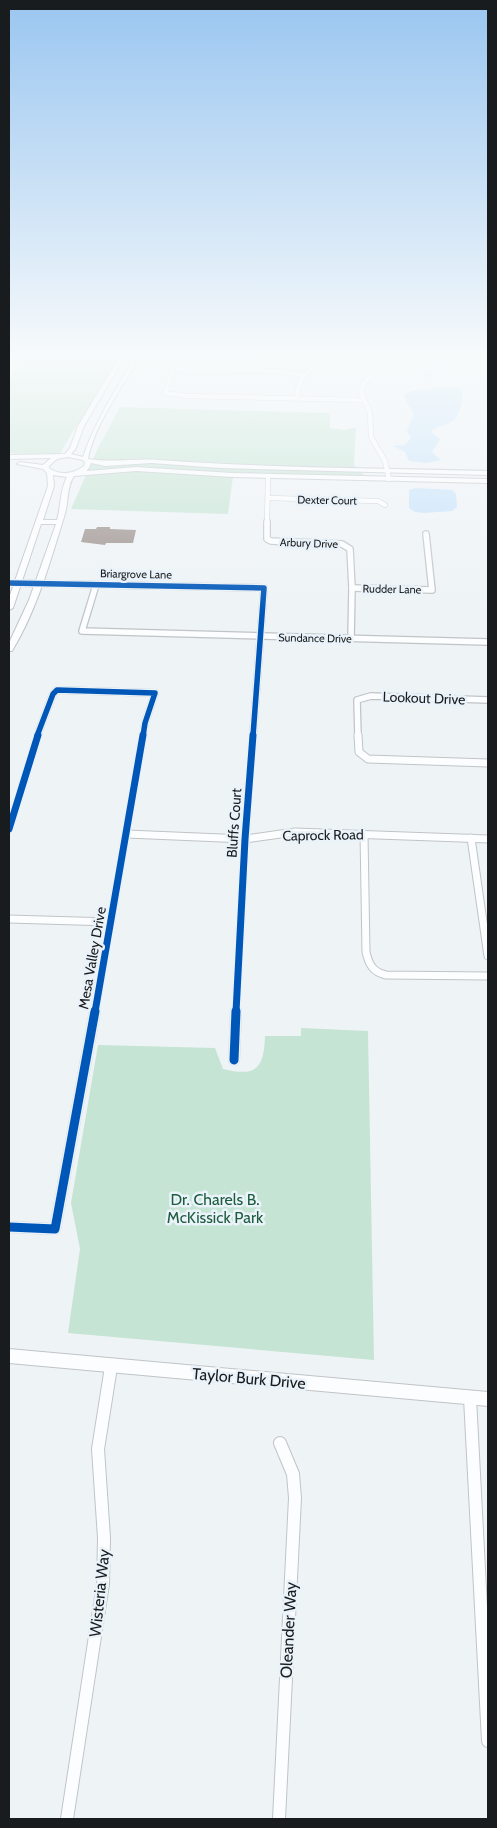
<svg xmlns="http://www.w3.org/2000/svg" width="497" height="1828" viewBox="0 0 497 1828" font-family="Cabin,sans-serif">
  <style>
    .green { fill: #c5e4d4 }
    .water { fill: #c5e2fb }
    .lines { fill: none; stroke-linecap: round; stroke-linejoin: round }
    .stream { stroke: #c5e2fb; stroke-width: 2 }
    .building { fill: #9b908c }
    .street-far4-casing { stroke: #c0c4c6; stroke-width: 5.5 }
    .street-far3-casing { stroke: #c0c4c6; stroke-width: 8 }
    .street-far2-casing { stroke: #c0c4c6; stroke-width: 9 }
    .street-far1-casing { stroke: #c0c4c6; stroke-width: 12 }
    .street-casing { stroke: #c0c4c6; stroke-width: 14 }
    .secondary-casing { stroke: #c0c4c6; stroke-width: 2 }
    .street-far4 { stroke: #fcfdfe; stroke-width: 4.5 }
    .street-far3 { stroke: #fcfdfe; stroke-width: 5.5 }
    .street-far2 { stroke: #fcfdfe; stroke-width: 7 }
    .street-far1 { stroke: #fcfdfe; stroke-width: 9 }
    .street { stroke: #fcfdfe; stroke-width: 12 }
    .secondary { fill: #fcfdfe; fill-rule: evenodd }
    .cycleway-far2-casing { stroke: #ebf3fa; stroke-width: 8 }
    .cycleway-far1-casing { stroke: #ebf3fa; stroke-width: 10 }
    .cycleway-casing { stroke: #ebf3fa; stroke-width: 12 }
    .cycleway-far2 { stroke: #0057b8; stroke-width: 5.5 }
    .cycleway-far1 { stroke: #0057b8; stroke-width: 7 }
    .cycleway { stroke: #0057b8; stroke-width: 9 }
    .labels { text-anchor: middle; stroke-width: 5; stroke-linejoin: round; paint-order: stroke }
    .far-street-label { font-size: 11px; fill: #191c1e; stroke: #ebf3fa }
    .street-label { font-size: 14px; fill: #191c1e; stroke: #ebf3fa }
    .near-park-label { font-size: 16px; fill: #1e5c3e; stroke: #ebf3fa }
    .near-street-label { font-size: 16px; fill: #191c1e; stroke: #ebf3fa }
  </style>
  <rect width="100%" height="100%" fill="#eef3f6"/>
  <g class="green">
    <polygon points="21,358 123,358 95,402 73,431 59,455 9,453 9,380"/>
    <polygon points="120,407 330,413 330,428 344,430 356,427 354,465 369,480 233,476 228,514 71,509 97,450"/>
    <path d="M301 1028 368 1031 374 1360 68 1333 80 1249 71 1203 98 1045 215 1048 223 1069C256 1077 264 1069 265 1036H301Z"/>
  </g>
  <g class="water">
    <path d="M450 387 458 388 462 391C463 405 459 421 445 425 439 427 434 426 431 432L440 439 432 452 441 460 427 463 409 461 405 452 393 446 404 445 411 438 407 431 414 414 408 405 403 394 415 390Z"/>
    <polygon points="416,488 452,490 456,494 457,507 452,511 424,513 415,512 409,508 409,490"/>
  </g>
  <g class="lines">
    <polyline class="stream" points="427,381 427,375 434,372 433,365 439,358"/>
  </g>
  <polygon class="building" points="97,527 110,527 110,529 136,530 133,543 106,543 105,545 81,542 85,529 96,529"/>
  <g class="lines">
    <defs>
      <g id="street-far4">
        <polyline points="177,358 165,393 188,396 363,400"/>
        <polyline points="473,358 488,362"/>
        <polyline points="172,369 274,371 304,375"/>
        <path d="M297 398C298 374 309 370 327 358"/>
        <path d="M389 479 385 461 371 437 370 413 361 392C363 376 383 370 392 358"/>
        <polyline points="268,498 378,501 385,505"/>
        <polyline points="267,524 268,476"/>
      </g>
      <g id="street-far3">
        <polyline points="267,522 267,539 271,541 342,544 350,549 352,588 351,638"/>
        <polyline points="9,583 264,588 253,736"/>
        <polyline points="96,585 82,631 488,642"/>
        <polyline points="352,588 432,590 426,534"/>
        <polyline points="37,736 53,694 57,690 155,693 145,723 143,736"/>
        <polyline points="358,736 357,700 371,696 488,700"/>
      </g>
      <g id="street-far2">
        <polyline points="358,735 359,752 368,759 488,763"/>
        <polyline points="9,829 38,735"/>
        <polyline points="127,834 245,839 295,832 488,839"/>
        <path d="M364 834 366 952C369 965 373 972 386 975L488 976"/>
        <polyline points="471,838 488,956"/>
        <polyline points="9,919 111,922"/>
        <polyline points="95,1012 143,735"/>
        <polyline points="236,1012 245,839 253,735"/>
      </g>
      <g id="street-far1">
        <polyline points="234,1060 236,1011"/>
        <polyline points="9,1227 55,1229 95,1011"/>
        <polyline points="111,1368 111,1366"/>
      </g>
      <g id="street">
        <polyline points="470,1398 488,1741"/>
        <polyline points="67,1819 103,1584 104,1538 98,1449 111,1367"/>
        <polyline points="279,1819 295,1498 293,1474 280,1443"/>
      </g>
      <g id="secondary">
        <path d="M119 358H124L84 426 76 448 71 454 83 457C95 421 116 390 134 358H139C122 388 94 425 88 459 113 463 136 458 160 460 269 468 379 468 488 471V475L220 468 151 463 105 466 91 463 89 468 86 471 136 467 232 473 488 479V483L232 477 136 471 74 476C66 488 69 503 64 517 50 562 37 610 12 651H9V643L29 600 56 524H41L13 608 9 610V598L48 486 47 473 43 469 17 464 20 462 43 465 51 458 9 459V455L65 454 70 448 78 426ZM68 457 83 460 85 463 84 466C73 474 60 476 49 468V466L57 459ZM53 475 67 477C60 490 61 506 57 520H43L54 486Z"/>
        <polygon points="9,1349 488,1392 488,1406 9,1363"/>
      </g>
    </defs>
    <use href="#street-far4" class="street-far4-casing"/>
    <use href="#street-far3" class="street-far3-casing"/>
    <use href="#street-far2" class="street-far2-casing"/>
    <use href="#street-far1" class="street-far1-casing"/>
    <use href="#street" class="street-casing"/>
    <use href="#secondary" class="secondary-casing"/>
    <use href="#street-far4" class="street-far4"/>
    <use href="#street-far3" class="street-far3"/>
    <use href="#street-far2" class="street-far2"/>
    <use href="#street-far1" class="street-far1"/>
    <use href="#street" class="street"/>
    <use href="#secondary" class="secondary"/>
    <defs>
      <g id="cycleway-far2">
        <polyline points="9,583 264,588 253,736"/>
        <polyline points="37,736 53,694 57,690 155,693 145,723 143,736"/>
      </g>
      <g id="cycleway-far1">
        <polyline points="9,829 38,735"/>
        <polyline points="95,1012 143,735"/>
        <polyline points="236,1012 245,839 253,735"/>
      </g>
      <g id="cycleway">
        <polyline points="234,1060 236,1011"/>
        <polyline points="9,1227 55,1229 95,1011"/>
      </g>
    </defs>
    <use href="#cycleway-far2" class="cycleway-far2-casing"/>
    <use href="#cycleway-far1" class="cycleway-far1-casing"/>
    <use href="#cycleway" class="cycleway-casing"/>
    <use href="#cycleway-far2" class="cycleway-far2"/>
    <use href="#cycleway-far1" class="cycleway-far1"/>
    <use href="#cycleway" class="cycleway"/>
  </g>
  <linearGradient id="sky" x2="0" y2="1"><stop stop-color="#9ac6f0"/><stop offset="0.58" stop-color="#f7fafb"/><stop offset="1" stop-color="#f7fafb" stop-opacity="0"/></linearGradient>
  <rect width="497" height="614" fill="url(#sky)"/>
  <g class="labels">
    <g class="far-street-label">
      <text transform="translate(327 500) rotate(1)" y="4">Dexter Court</text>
      <text transform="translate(309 543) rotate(2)" y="4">Arbury Drive</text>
      <text transform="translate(136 574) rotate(1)" y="4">Briargrove Lane</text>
      <text transform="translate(392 589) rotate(1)" y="4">Rudder Lane</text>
      <text transform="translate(315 638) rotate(1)" y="4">Sundance Drive</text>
    </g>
    <g class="street-label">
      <text transform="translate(424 698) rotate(2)" y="5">Lookout Drive</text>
      <text transform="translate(234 823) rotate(-86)" y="5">Bluffs Court</text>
      <text transform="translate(323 835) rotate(-1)" y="5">Caprock Road</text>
      <text transform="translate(92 958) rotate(-80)" y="5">Mesa Valley Drive</text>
    </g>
    <g class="near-park-label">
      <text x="215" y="1205">Dr. Charels B.<tspan x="215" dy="18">McKissick Park</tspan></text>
    </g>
    <g class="near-street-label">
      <text transform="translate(249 1378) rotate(5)" y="6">Taylor Burk Drive</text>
      <text transform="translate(99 1593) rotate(-84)" y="6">Wisteria Way</text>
      <text transform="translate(288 1630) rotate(-87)" y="6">Oleander Way</text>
    </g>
  </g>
  <rect width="497" height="1828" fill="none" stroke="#191c1e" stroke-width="20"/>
</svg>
